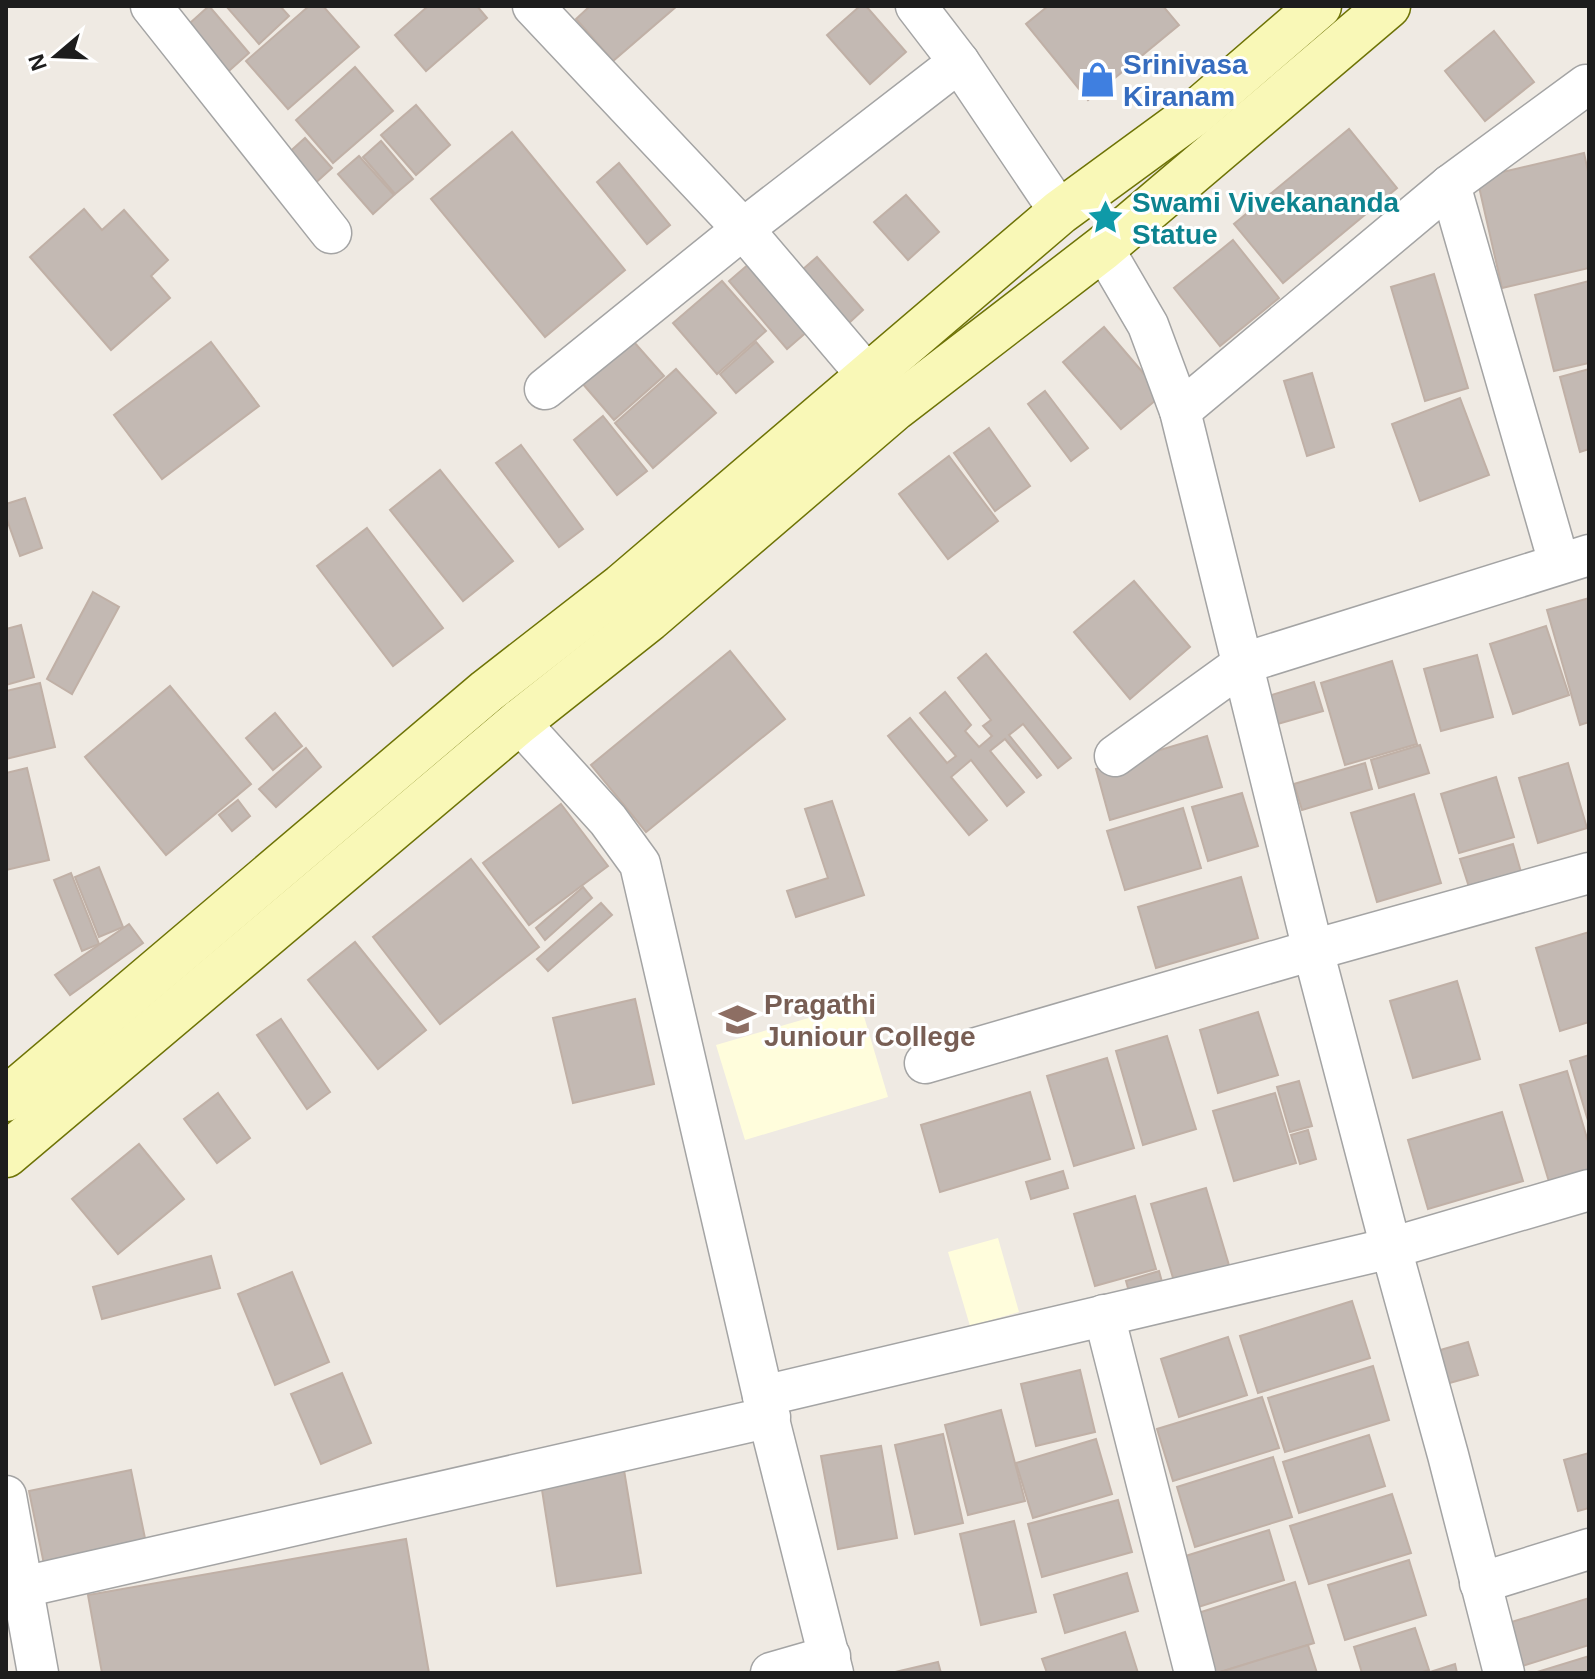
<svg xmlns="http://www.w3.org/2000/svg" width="1595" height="1679" viewBox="0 0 1595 1679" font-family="Helvetica,sans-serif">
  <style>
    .education { fill: #fffddc }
    .building { fill: #c3b9b3; stroke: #c0b0a6; stroke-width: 2 }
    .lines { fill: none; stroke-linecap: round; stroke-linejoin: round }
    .minor-casing { stroke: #a4a4a4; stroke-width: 43 }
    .secondary-casing { stroke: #6e7306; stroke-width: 47 }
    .minor { stroke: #fff; stroke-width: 40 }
    .secondary { stroke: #f9f8b7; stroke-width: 44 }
    .labels { text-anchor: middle; stroke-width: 6; stroke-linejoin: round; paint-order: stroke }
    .shop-label { font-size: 28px; font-weight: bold; fill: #366cbe; stroke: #fff; text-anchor: start }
    .culture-label { font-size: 28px; font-weight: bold; fill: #0d838f; stroke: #fff; text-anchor: start }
    .education-label { font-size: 28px; font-weight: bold; fill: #785e54; stroke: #fff; text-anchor: start }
  </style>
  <rect width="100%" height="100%" fill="#efeae3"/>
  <g class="education">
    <polygon points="860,1003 888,1097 745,1140 716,1045"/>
    <polygon points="998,1238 1019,1312 970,1326 948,1252"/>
  </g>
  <g class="building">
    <polygon points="209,6 249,53 221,78 181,31"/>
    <polygon points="226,6 280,6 289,16 259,44"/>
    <polygon points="309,6 323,6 359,47 288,109 246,61"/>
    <polygon points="428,6 477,6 487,18 426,71 395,35"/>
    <polygon points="590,6 677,6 613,61 576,19"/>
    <polygon points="860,6 866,6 906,52 870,84 827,35"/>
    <polygon points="1048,6 1163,6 1179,25 1088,100 1026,24"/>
    <polygon points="1494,31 1534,82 1485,121 1445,71"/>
    <polygon points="355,67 393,111 333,163 296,120"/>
    <polygon points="416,105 450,145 416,175 381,135"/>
    <polygon points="1349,129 1397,188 1283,283 1234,224"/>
    <polygon points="512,132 625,270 545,337 431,199"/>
    <polygon points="305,138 332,168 312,186 285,156"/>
    <polygon points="381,141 413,179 395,194 363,157"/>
    <polygon points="1584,153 1589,176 1589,268 1502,288 1477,178"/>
    <polygon points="359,156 394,195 373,214 338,174"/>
    <polygon points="619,163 670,225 647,244 597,182"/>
    <polygon points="906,195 939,232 908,260 874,222"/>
    <polygon points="84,209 102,230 124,210 168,260 151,276 170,298 111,350 30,257"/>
    <polygon points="1233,240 1279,298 1220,346 1174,288"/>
    <polygon points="757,257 816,324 787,349 729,281"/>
    <polygon points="817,257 863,310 849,323 803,269"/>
    <polygon points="1434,274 1468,388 1425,401 1391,287"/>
    <polygon points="722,281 766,331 717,374 673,323"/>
    <polygon points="1589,281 1589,363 1554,371 1535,295"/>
    <polygon points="1104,327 1162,395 1121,429 1063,362"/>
    <polygon points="626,333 664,376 614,420 576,376"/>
    <polygon points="211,342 259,406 162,479 114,415"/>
    <polygon points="756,342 773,362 736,393 720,374"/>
    <polygon points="676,369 716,413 653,468 615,423"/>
    <polygon points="1589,369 1589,449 1580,452 1560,377"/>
    <polygon points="1312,373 1334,447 1307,456 1284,381"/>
    <polygon points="1045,391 1088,448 1071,461 1028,404"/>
    <polygon points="1460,398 1489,475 1420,501 1392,424"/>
    <polygon points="603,416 647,471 617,495 574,440"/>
    <polygon points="989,428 1030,486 995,511 954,453"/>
    <polygon points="521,445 583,529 559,547 496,463"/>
    <polygon points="949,456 998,521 948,559 899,494"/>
    <polygon points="440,470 513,561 463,601 390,510"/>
    <polygon points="25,498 42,548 20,556 6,517 6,504"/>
    <polygon points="367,528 443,628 393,666 317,566"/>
    <polygon points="1134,581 1190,647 1130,699 1074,632"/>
    <polygon points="93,592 119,607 72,694 47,679"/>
    <polygon points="1589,598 1589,722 1580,725 1547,610"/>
    <polygon points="21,625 34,677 6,685 6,629"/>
    <polygon points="1546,626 1569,695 1513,714 1490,644"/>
    <polygon points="730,651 785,719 646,832 591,765"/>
    <polygon points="986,654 1071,758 1058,768 1023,724 1009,735 1041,775 1037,778 1005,739 990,751 1024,792 1007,806 971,760 951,777 987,820 969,835 888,736 910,718 947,763 956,756 920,713 945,692 971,725 965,731 979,747 992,736 983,726 991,720 958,678"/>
    <polygon points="1477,655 1493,717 1441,731 1424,669"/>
    <polygon points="1392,661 1417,744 1345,765 1321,683"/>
    <polygon points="1314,682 1323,711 1274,725 1265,697"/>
    <polygon points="40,683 55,747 6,759 6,691"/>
    <polygon points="170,686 251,784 166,855 85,757"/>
    <polygon points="275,713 302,746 273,770 246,738"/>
    <polygon points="1207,736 1222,787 1110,820 1096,769"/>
    <polygon points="1420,745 1429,773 1379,788 1371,760"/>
    <polygon points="306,748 321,767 276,807 259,789"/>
    <polygon points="1365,763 1372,789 1302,810 1294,784"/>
    <polygon points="1568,763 1587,828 1538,843 1519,778"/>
    <polygon points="27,768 49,860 6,870 6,773"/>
    <polygon points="1496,777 1514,837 1459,853 1441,794"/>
    <polygon points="1242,793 1258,846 1208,861 1192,807"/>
    <polygon points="1414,794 1441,883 1377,902 1351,813"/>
    <polygon points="238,800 250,816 232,831 219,815"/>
    <polygon points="832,801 864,895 796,917 787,891 828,878 805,809"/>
    <polygon points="561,804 608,866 529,925 483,863"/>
    <polygon points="1183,808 1201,868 1125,890 1107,831"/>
    <polygon points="1513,844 1521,872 1469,887 1460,859"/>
    <polygon points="471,859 539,947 440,1024 373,937"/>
    <polygon points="99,867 123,927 99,937 75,877"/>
    <polygon points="71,873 99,944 82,951 54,880"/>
    <polygon points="1241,877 1258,938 1156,968 1138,907"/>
    <polygon points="583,887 592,898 545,940 536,928"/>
    <polygon points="601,903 612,915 548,971 537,959"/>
    <polygon points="129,924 143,943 70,995 55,975"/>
    <polygon points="1589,932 1589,1022 1560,1031 1536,948"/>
    <polygon points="355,942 426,1030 378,1069 308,980"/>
    <polygon points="1457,981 1480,1059 1413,1078 1390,1001"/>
    <polygon points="635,999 654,1084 573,1103 553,1018"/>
    <polygon points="1258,1012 1278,1075 1218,1093 1200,1030"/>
    <polygon points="281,1019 330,1092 307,1109 257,1035"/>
    <polygon points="1167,1036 1196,1129 1143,1145 1116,1051"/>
    <polygon points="1589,1055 1589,1124 1570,1061"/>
    <polygon points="1107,1058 1134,1148 1074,1166 1047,1076"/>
    <polygon points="1567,1071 1589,1145 1589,1174 1550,1185 1520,1085"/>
    <polygon points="1299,1081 1312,1126 1290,1132 1277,1087"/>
    <polygon points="1030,1092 1050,1159 940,1192 921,1125"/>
    <polygon points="218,1093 250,1138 217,1163 184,1119"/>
    <polygon points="1275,1093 1296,1163 1234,1181 1213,1111"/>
    <polygon points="1502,1112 1523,1181 1428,1209 1408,1140"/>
    <polygon points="1308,1130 1316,1159 1300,1164 1291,1135"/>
    <polygon points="139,1144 184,1199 118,1254 72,1199"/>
    <polygon points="1063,1171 1068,1188 1031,1199 1026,1182"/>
    <polygon points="1206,1188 1231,1272 1176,1288 1151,1204"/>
    <polygon points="1135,1196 1156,1269 1095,1286 1074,1214"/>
    <polygon points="211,1256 220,1288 102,1319 93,1287"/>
    <polygon points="1159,1271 1164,1289 1131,1299 1126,1281"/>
    <polygon points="292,1272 329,1362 275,1385 238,1294"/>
    <polygon points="1352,1301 1370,1358 1258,1393 1240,1336"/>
    <polygon points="1228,1337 1247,1395 1179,1417 1161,1359"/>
    <polygon points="1468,1342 1478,1375 1446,1384 1437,1351"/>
    <polygon points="1373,1366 1389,1420 1285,1452 1268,1398"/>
    <polygon points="1080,1370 1095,1432 1036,1446 1021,1384"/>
    <polygon points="342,1373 371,1443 321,1464 291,1394"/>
    <polygon points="1262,1397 1279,1448 1173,1481 1157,1429"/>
    <polygon points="1001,1410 1025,1501 968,1515 945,1425"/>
    <polygon points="943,1434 963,1523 915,1534 895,1445"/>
    <polygon points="1369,1435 1385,1486 1299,1513 1283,1462"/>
    <polygon points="1096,1439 1112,1494 1033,1518 1016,1463"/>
    <polygon points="881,1446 897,1538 838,1549 821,1456"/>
    <polygon points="1589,1453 1589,1508 1578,1511 1564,1460"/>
    <polygon points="1273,1457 1292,1517 1195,1547 1177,1487"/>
    <polygon points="623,1464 641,1573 557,1586 540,1477"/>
    <polygon points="131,1470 147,1548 45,1569 29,1491"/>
    <polygon points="1392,1494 1411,1553 1309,1584 1290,1526"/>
    <polygon points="1118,1500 1132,1552 1042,1577 1028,1524"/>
    <polygon points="1014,1521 1036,1612 981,1625 960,1534"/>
    <polygon points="1269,1530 1284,1580 1192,1609 1176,1559"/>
    <polygon points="406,1539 429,1673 102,1673 88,1595"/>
    <polygon points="1409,1560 1426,1615 1345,1640 1328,1585"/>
    <polygon points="1127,1573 1138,1611 1065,1633 1054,1595"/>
    <polygon points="1295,1582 1314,1643 1217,1673 1207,1673 1189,1616"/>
    <polygon points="1589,1598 1589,1645 1516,1668 1502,1625"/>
    <polygon points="1415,1628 1429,1670 1419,1673 1362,1673 1354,1647"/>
    <polygon points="1125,1632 1138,1673 1047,1673 1042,1659"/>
    <polygon points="1308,1645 1317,1673 1217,1673"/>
    <polygon points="1589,1656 1589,1673 1534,1673"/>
    <polygon points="938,1662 941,1673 891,1673"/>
    <polygon points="1455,1664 1457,1673 1427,1673"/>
  </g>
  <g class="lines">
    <defs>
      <g id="minor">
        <polyline points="151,6 331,233"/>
        <polyline points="533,6 743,229 867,375"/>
        <polyline points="916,6 959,62 1060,212"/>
        <polyline points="1450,185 1559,563"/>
        <polyline points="1103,248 1148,325 1180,411 1313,950 1391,1248 1589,1190"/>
        <polyline points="545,389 743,229 959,62"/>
        <polyline points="1180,411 1450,185 1586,85 1589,86"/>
        <polyline points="519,722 608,820 640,864 763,1396 1391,1248 1448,1455 1504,1673"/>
        <polyline points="1115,756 1244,663 1589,555"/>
        <polyline points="925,1063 1313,950 1589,873"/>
        <polyline points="1104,1315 1195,1673"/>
        <polyline points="763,1396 833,1673"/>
        <polyline points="6,1496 38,1673"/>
        <polyline points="1480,1583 1589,1549"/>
        <polyline points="23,1587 770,1417"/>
        <polyline points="771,1673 830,1656"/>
      </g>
      <g id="secondary">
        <polyline points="6,1099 487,691 622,586 1060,212 1194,114 1319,6"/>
        <polyline points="6,1155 519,722 649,619 895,408 1103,248 1388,6"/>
      </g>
    </defs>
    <use href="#minor" class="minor-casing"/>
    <use href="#secondary" class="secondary-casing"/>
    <use href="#minor" class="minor"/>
    <use href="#secondary" class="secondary"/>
  </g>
  <defs>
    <symbol id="shop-bare" viewBox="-9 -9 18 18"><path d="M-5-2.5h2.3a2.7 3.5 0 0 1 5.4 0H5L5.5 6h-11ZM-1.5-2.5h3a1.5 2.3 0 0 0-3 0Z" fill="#3f7fe0" stroke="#fff" stroke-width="2.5" paint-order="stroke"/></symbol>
    <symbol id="sight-bare" viewBox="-9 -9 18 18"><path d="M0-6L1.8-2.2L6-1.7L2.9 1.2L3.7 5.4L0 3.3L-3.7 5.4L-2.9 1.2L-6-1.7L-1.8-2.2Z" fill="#0f9aa8" stroke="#fff" stroke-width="2.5" paint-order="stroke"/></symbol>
    <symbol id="university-bare" viewBox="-9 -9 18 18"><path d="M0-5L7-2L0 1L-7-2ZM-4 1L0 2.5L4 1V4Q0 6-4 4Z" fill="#8d6e63" stroke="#fff" stroke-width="2.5" paint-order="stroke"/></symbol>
  </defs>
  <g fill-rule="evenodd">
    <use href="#shop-bare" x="1072" y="54" width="51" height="51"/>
    <use href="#sight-bare" x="1080" y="192" width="51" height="51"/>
    <use href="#university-bare" x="712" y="994" width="51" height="51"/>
  </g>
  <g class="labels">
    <g class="shop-label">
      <text x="1123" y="74">Srinivasa<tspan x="1123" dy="32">Kiranam</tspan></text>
    </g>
    <g class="culture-label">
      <text x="1132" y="212">Swami Vivekananda<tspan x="1132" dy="32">Statue</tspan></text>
    </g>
    <g class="education-label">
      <text x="764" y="1014">Pragathi<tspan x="764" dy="32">Juniour College</tspan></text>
    </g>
  </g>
  <rect width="1595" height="1679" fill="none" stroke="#1d1d1d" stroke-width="16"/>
  <g transform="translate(56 56) rotate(251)" stroke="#ffffff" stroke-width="6" paint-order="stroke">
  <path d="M0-6L14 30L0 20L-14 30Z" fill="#1d1d1d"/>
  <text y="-12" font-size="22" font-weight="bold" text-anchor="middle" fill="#1d1d1d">N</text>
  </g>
</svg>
